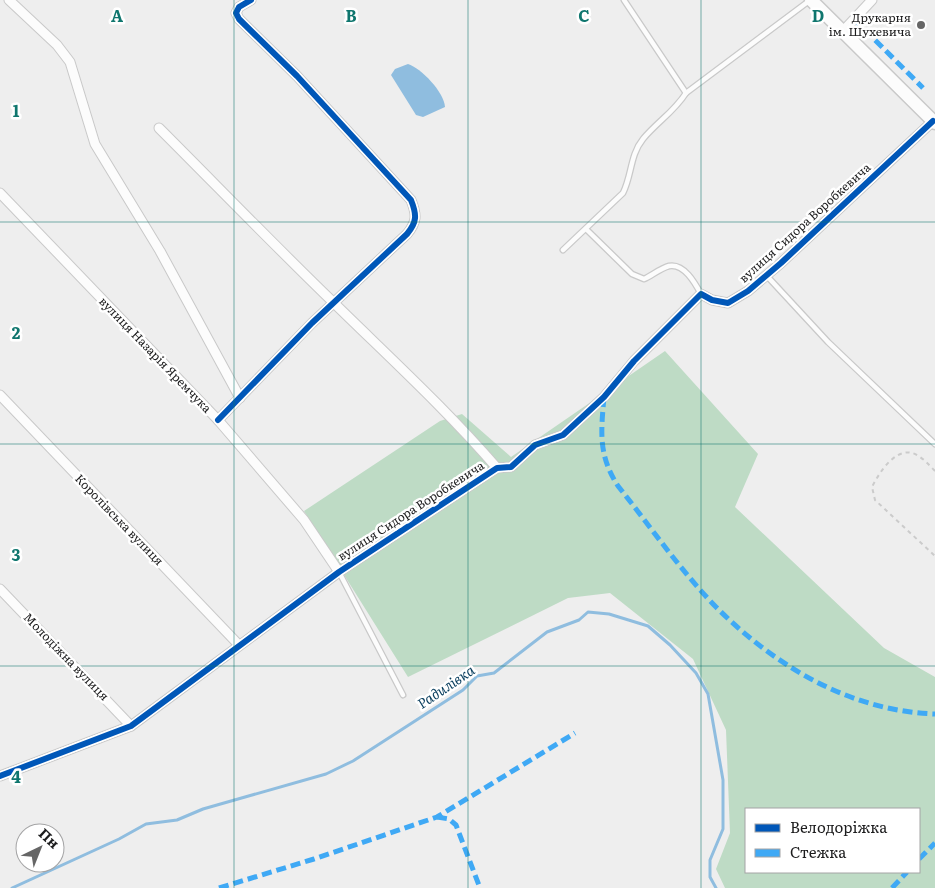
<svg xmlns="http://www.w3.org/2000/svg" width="935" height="888" viewBox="0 0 935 888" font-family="Literata,serif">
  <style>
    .green { fill: #bedbc5; fill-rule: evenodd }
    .water { fill: #8fbddf }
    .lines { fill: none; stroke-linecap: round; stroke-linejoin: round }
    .stream { stroke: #8fbddf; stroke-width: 3 }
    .lane-casing { stroke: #c9c9c9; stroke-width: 7 }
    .street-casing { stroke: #c9c9c9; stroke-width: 11 }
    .secondary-casing { stroke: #c9c9c9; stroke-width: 15 }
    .path { stroke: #cbcbcb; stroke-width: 2; stroke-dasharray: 4 4; stroke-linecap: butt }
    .lane { stroke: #fcfcfc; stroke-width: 4.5 }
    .street { stroke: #fcfcfc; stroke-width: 9 }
    .secondary { stroke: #fcfcfc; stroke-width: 12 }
    .quiet { stroke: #3fa9f5; stroke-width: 5; stroke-dasharray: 10 5; stroke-linecap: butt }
    .cycleway-casing { stroke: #fff; stroke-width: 9 }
    .cycleway { stroke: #0057b8; stroke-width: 6 }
    .grid { fill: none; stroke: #0f766e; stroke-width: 1; stroke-opacity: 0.55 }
    .poi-dot { fill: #666; stroke: #fff; stroke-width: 2 }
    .labels { text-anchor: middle; stroke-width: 5; stroke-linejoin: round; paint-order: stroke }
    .poi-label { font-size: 12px; fill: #1c1c1d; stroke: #fff; text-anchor: end }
    .street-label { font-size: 12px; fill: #1c1c1d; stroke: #fff }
    .water-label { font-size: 14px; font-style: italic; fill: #093e5e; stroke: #fff }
    .grid-label { font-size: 16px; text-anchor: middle; font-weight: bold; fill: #0f766e; stroke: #fff; stroke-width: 5; stroke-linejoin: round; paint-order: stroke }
  </style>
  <rect width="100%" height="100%" fill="#eee"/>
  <path class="green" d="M665 351 758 454 735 507 884 648 935 677V888H725L716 869 730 833 726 730 693 659 610 593 568 598 408 677 304 511 440 421 462 414 511 457ZM746 809H919V872H746Z"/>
  <path class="water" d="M408 64C421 68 444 92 445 107L423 117 416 115 391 75 395 69Z"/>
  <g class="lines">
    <polyline class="stream" points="12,888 119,839 146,824 177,820 203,809 326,774 353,761 463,690 477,676 494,673 547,632 579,620 588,612 609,614 648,626 670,645 696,673 708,694 723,780 723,829 710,860 710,877 716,888"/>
    <defs>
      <g id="lane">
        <polyline points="686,93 809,1"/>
        <path d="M587 230 632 274 644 279C651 276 661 268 669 266 684 263 695 283 701 294"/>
        <path d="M563 250 623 193C632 175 630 155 643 139 657 122 674 112 686 93L624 0"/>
        <polyline points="766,275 828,342 935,444"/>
        <polyline points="339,572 403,695"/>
      </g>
      <g id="street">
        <polyline points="9,0 57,45 70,62 95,144 160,251 240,398"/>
        <polyline points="843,31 872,0"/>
        <path d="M159 128C217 186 275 246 334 303 389 357 446 409 497 468"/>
        <polyline points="0,193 218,420 304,520 339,572"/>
        <polyline points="0,395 238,644"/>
        <path d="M218 420 312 323 407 234C417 222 417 215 411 200L297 76 239 19 236 13 239 7 251 0"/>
        <polyline points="0,589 131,726"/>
        <polyline points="0,776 131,726 339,572 497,468 511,467 535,445 563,435 604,397 634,361 701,294 712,300 728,303 748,291 781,263 933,121"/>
      </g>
      <polyline id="secondary" points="811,0 935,123"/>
    </defs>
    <use href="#lane" class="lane-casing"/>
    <use href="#street" class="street-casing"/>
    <use href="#secondary" class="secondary-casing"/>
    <path class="path" d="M935 471C930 466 926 461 920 457 899 441 880 471 872 487L875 500 935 556"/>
    <use href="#lane" class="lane"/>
    <use href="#street" class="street"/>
    <use href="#secondary" class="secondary"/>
    <g class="quiet">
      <polyline points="854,19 923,88"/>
      <path d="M604 397C601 432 598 455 618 486 650 526 680 570 716 607 775 666 850 711 935 714"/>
      <polyline points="437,817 449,819 456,825 480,888"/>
      <polyline points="919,859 935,843"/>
      <polyline points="219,888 314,859 437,817 575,733"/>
      <polyline points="892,888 907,872"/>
    </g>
    <defs>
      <g id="cycleway">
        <path d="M218 420 312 323 407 234C417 222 417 215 411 200L297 76 239 19 236 13 239 7 251 0"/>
        <polyline points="0,776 131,726 339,572 497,468 511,467 535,445 563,435 604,397 634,361 701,294 712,300 728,303 748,291 781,263 933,121"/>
      </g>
    </defs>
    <use href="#cycleway" class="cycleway-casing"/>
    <use href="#cycleway" class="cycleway"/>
  </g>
  <path class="grid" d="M234 0V888M468 0V888M701 0V888M0 222H935M0 444H935M0 666H935"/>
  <circle class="poi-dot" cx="921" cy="25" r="5"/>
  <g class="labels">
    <g class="poi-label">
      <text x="911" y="22">Друкарня<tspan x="911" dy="14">ім. Шухевича</tspan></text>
    </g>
    <g class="street-label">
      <text transform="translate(805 223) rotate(-42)" y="4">вулиця Сидора Воробкевича</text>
      <text transform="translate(155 355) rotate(46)" y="4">вулиця Назарія Яремчука</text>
      <text transform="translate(411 511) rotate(-33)" y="4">вулиця Сидора Воробкевича</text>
      <text transform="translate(119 520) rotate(46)" y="4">Королівська вулиця</text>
      <text transform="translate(66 657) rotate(46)" y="4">Молодіжна вулиця</text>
    </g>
    <g class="water-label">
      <text transform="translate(446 687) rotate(-34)" y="5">Радилівка</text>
    </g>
  </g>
  <g class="grid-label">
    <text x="117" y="22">A</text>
    <text x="351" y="22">B</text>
    <text x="584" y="22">C</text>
    <text x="818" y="22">D</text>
    <text x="16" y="117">1</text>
    <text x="16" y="339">2</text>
    <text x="16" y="561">3</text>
    <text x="16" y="783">4</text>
  </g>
  <rect x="745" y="808" width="175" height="65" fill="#ffffff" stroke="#a4a4a5"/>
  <rect x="755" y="824" width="25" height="8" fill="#0057b8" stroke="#a4a4a5"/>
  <text x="790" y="833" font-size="15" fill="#1c1c1d">Велодоріжка</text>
  <rect x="755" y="849" width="25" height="8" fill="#3fa9f5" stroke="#a4a4a5"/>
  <text x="790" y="858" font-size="15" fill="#1c1c1d">Стежка</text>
  <g transform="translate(40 848) rotate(43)"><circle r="24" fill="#ffffff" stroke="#a4a4a5"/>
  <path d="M0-4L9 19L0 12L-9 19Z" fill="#666666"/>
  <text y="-8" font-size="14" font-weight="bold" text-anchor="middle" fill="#1c1c1d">Пн</text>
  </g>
</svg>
